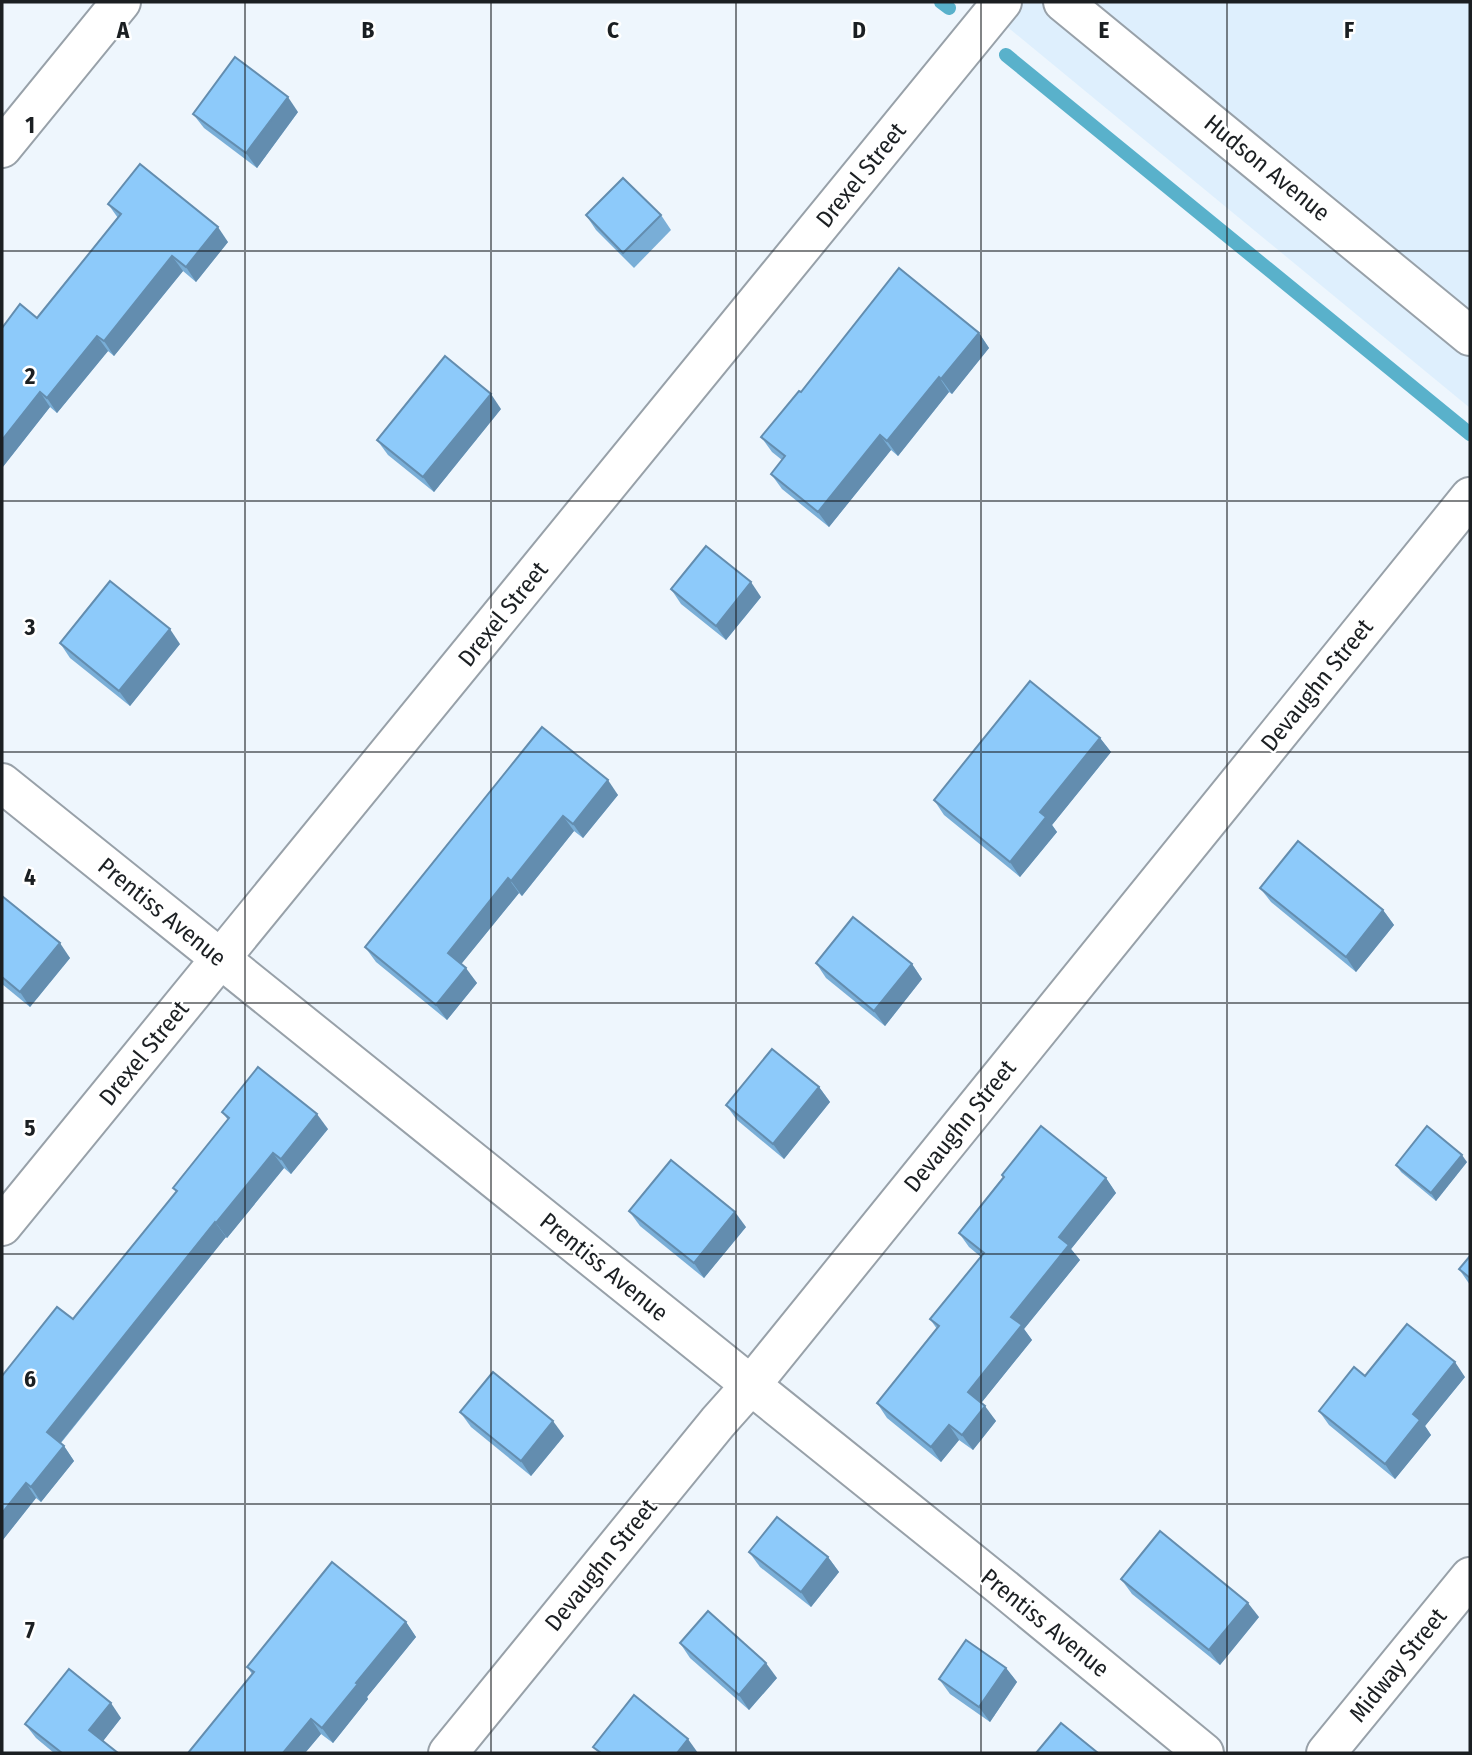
<svg xmlns="http://www.w3.org/2000/svg" width="1472" height="1755" viewBox="0 0 1472 1755" font-family="'Fira Sans Condensed',sans-serif">
  <style>
    .built { fill: #deeffd }
    .lines { fill: none; stroke-linecap: round; stroke-linejoin: round }
    .stream { stroke: #59b1cb; stroke-width: 14 }
    .minor-casing { stroke: #98a1a9; stroke-width: 42 }
    .minor { stroke: #fff; stroke-width: 38 }
    .wall { fill: #79aed7 }
    .shaded-wall { fill: #638daf }
    .building { fill: #8dcafa; stroke: #638daf; stroke-width: 2 }
    .grid { fill: none; stroke: #1b1f22; stroke-width: 2; stroke-opacity: 0.55 }
    .labels { text-anchor: middle; stroke-width: 5; stroke-linejoin: round; paint-order: stroke }
    .street-label { font-size: 24px; fill: #1b1f22; stroke: #fff }
    .grid-label { font-size: 23px; text-anchor: middle; font-weight: bold; fill: #1b1f22; stroke: #fff; stroke-width: 5; stroke-linejoin: round; paint-order: stroke }
  </style>
  <rect width="100%" height="100%" fill="#eef6fd"/>
  <polygon class="built" points="977,2 1470,2 1470,408"/>
  <g class="lines">
    <g class="stream">
      <polyline points="941,2 949,8"/>
      <polyline points="1006,55 1470,434"/>
    </g>
    <defs>
      <g id="minor">
        <polyline points="1063,2 1470,336"/>
        <polyline points="2,148 121,2"/>
        <polyline points="2,783 1002,1587 1204,1753"/>
        <polyline points="2,1226 1002,2"/>
        <polyline points="448,1753 718,1422 751,1385 1470,497"/>
        <polyline points="1326,1753 1470,1577"/>
      </g>
    </defs>
    <use href="#minor" class="minor-casing"/>
    <use href="#minor" class="minor"/>
  </g>
  <g class="wall">
    <polygon points="298,112 257,168 204,128 193,114"/>
    <polygon points="108,204 228,242 196,282 183,271 114,356 108,351 57,413 50,407 2,468 2,328 37,318 118,218"/>
    <polygon points="586,215 661,215 671,230 634,268 596,230"/>
    <polygon points="979,333 989,348 952,394 949,392 898,456 891,450 829,527 782,489 771,474 782,460 772,452 761,437 801,392"/>
    <polygon points="501,409 434,492 388,455 377,440"/>
    <polygon points="671,589 761,597 726,640 681,604"/>
    <polygon points="60,643 180,644 130,706 70,658"/>
    <polygon points="542,727 618,795 583,838 574,831 522,896 519,893 461,964 477,983 447,1020 376,962 365,947"/>
    <polygon points="1100,738 1111,752 1052,825 1057,832 1020,877 944,815 934,800"/>
    <polygon points="1260,888 1383,910 1394,925 1356,972 1271,902"/>
    <polygon points="2,896 70,958 30,1007 2,984"/>
    <polygon points="816,963 912,964 922,979 885,1026 826,978"/>
    <polygon points="819,1087 830,1102 784,1159 737,1120 726,1105"/>
    <polygon points="222,1112 328,1129 291,1174 284,1168 227,1238 226,1237 61,1443 64,1446 74,1461 41,1502 36,1498 2,1541 73,1319 176,1192 173,1188 228,1120"/>
    <polygon points="1467,1162 1436,1201 1401,1172 1396,1165"/>
    <polygon points="1002,1175 1106,1178 1116,1193 1071,1249 1080,1260 1024,1329 1032,1340 981,1403 996,1421 973,1450 959,1440 941,1462 887,1418 877,1403 937,1329 930,1319 981,1257 969,1247 959,1233 1003,1177"/>
    <polygon points="629,1211 746,1227 704,1278 640,1226"/>
    <polygon points="1470,1256 1470,1285 1459,1269"/>
    <polygon points="1365,1376 1465,1377 1425,1426 1431,1435 1395,1479 1329,1425 1319,1411"/>
    <polygon points="460,1412 564,1436 531,1476 471,1427"/>
    <polygon points="749,1552 828,1557 839,1572 811,1607 760,1567"/>
    <polygon points="1121,1579 1259,1617 1220,1665 1132,1594"/>
    <polygon points="406,1622 416,1637 367,1697 368,1699 333,1743 321,1734 305,1753 188,1753 252,1674 247,1667"/>
    <polygon points="680,1643 777,1678 749,1710 690,1658"/>
    <polygon points="1006,1668 1017,1682 990,1722 950,1694 939,1679"/>
    <polygon points="121,1718 103,1741 118,1753 54,1753 36,1738 25,1724"/>
  </g>
  <g class="shaded-wall">
    <polygon points="288,97 298,112 257,168 246,153"/>
    <polygon points="218,227 228,242 196,282 186,267"/>
    <polygon points="172,256 183,271 114,356 104,341"/>
    <polygon points="979,333 989,348 952,394 941,379"/>
    <polygon points="97,336 108,351 57,413 47,398"/>
    <polygon points="939,377 949,392 898,456 887,441"/>
    <polygon points="40,392 50,407 2,468 2,440"/>
    <polygon points="491,394 501,409 434,492 423,477"/>
    <polygon points="880,435 891,450 829,527 818,512"/>
    <polygon points="751,582 761,597 726,640 716,626"/>
    <polygon points="170,629 180,644 130,706 119,691"/>
    <polygon points="1100,738 1111,752 1052,825 1057,832 1020,877 1010,862 1040,812"/>
    <polygon points="608,780 618,795 583,838 573,824"/>
    <polygon points="563,816 574,831 522,896 511,881"/>
    <polygon points="508,878 519,893 458,968 448,953"/>
    <polygon points="1383,910 1394,925 1356,972 1346,957"/>
    <polygon points="60,943 70,958 30,1007 20,992"/>
    <polygon points="912,964 922,979 885,1026 874,1011"/>
    <polygon points="466,968 477,983 447,1020 436,1005"/>
    <polygon points="819,1087 830,1102 784,1159 773,1144"/>
    <polygon points="317,1114 328,1129 291,1174 281,1159"/>
    <polygon points="273,1153 284,1168 227,1238 216,1223"/>
    <polygon points="1462,1155 1467,1162 1436,1201 1431,1193"/>
    <polygon points="1106,1178 1116,1193 1071,1249 1080,1260 1024,1329 1032,1340 978,1407 968,1392 1059,1237"/>
    <polygon points="735,1212 746,1227 704,1278 694,1263"/>
    <polygon points="215,1222 226,1237 57,1447 47,1432"/>
    <polygon points="1455,1362 1465,1377 1425,1426 1431,1435 1395,1479 1385,1464 1413,1414"/>
    <polygon points="985,1406 996,1421 973,1450 962,1435"/>
    <polygon points="553,1421 564,1436 531,1476 521,1461"/>
    <polygon points="949,1425 959,1440 941,1462 931,1447"/>
    <polygon points="64,1446 74,1461 41,1502 31,1487"/>
    <polygon points="26,1483 36,1498 2,1541 2,1513"/>
    <polygon points="828,1557 839,1572 811,1607 801,1592"/>
    <polygon points="1248,1603 1259,1617 1220,1665 1209,1650"/>
    <polygon points="406,1622 416,1637 367,1697 368,1699 333,1743 322,1728 356,1683"/>
    <polygon points="766,1663 777,1678 749,1710 739,1695"/>
    <polygon points="1006,1668 1017,1682 990,1722 979,1707"/>
    <polygon points="111,1703 121,1718 100,1745 89,1730"/>
    <polygon points="311,1719 321,1734 305,1753 283,1753"/>
    <polygon points="688,1739 698,1753 677,1753"/>
  </g>
  <g class="building">
    <polygon points="235,57 288,97 246,153 193,114"/>
    <polygon points="140,164 218,227 186,267 172,256 104,341 97,336 47,398 40,392 2,440 2,328 20,304 37,318 121,214 108,204"/>
    <polygon points="623,178 661,215 623,253 586,215"/>
    <polygon points="899,268 979,333 941,379 939,377 887,441 880,435 818,512 771,474 785,456 761,437 799,391 801,392"/>
    <polygon points="445,356 491,394 423,477 377,440"/>
    <polygon points="706,546 751,582 716,626 671,589"/>
    <polygon points="110,581 170,629 119,691 60,643"/>
    <polygon points="1030,681 1100,738 1040,812 1046,817 1010,862 934,800"/>
    <polygon points="542,727 608,780 573,824 563,816 511,881 508,878 448,953 466,968 436,1005 365,947"/>
    <polygon points="1298,841 1383,910 1346,957 1260,888"/>
    <polygon points="2,896 60,943 20,992 2,977"/>
    <polygon points="853,917 912,964 874,1011 816,963"/>
    <polygon points="772,1049 819,1087 773,1144 726,1105"/>
    <polygon points="258,1067 317,1114 281,1159 273,1153 216,1223 215,1222 47,1432 64,1446 31,1487 26,1483 2,1513 2,1376 57,1307 73,1319 177,1191 173,1188 229,1118 222,1112"/>
    <polygon points="1041,1126 1106,1178 1059,1237 1069,1245 1011,1317 1022,1325 968,1392 985,1406 962,1435 949,1425 931,1447 877,1403 939,1326 930,1319 984,1253 959,1233 1004,1177 1002,1175"/>
    <polygon points="1427,1126 1462,1155 1431,1193 1396,1165"/>
    <polygon points="671,1160 735,1212 694,1263 629,1211"/>
    <polygon points="1470,1256 1470,1278 1459,1269"/>
    <polygon points="1407,1324 1455,1362 1413,1414 1420,1420 1385,1464 1319,1411 1354,1367 1365,1376"/>
    <polygon points="493,1372 553,1421 521,1461 460,1412"/>
    <polygon points="777,1517 828,1557 801,1592 749,1552"/>
    <polygon points="1160,1531 1248,1603 1209,1650 1121,1579"/>
    <polygon points="332,1562 406,1622 356,1683 358,1684 322,1728 311,1719 283,1753 188,1753 254,1672 247,1667"/>
    <polygon points="708,1611 766,1663 739,1695 680,1643"/>
    <polygon points="966,1640 1006,1668 979,1707 939,1679"/>
    <polygon points="69,1669 111,1703 89,1730 118,1753 62,1753 25,1724"/>
    <polygon points="634,1695 688,1739 677,1753 601,1753 593,1747"/>
    <polygon points="1061,1723 1098,1753 1036,1753"/>
  </g>
  <path class="grid" d="M245 2V1753M491 2V1753M736 2V1753M981 2V1753M1227 2V1753M2 251H1470M2 501H1470M2 752H1470M2 1003H1470M2 1254H1470M2 1504H1470"/>
  <g class="labels">
    <g class="street-label">
      <text transform="translate(1267 168) rotate(39)" y="8">Hudson Avenue</text>
      <text transform="translate(861 175) rotate(-51)" y="8">Drexel Street</text>
      <text transform="translate(503 614) rotate(-51)" y="8">Drexel Street</text>
      <text transform="translate(1317 685) rotate(-51)" y="8">Devaughn Street</text>
      <text transform="translate(162 912) rotate(39)" y="8">Prentiss Avenue</text>
      <text transform="translate(144 1053) rotate(-51)" y="8">Drexel Street</text>
      <text transform="translate(960 1126) rotate(-51)" y="8">Devaughn Street</text>
      <text transform="translate(604 1267) rotate(39)" y="8">Prentiss Avenue</text>
      <text transform="translate(601 1565) rotate(-51)" y="8">Devaughn Street</text>
      <text transform="translate(1045 1623) rotate(39)" y="8">Prentiss Avenue</text>
      <text transform="translate(1398 1665) rotate(-51)" y="8">Midway Street</text>
    </g>
  </g>
  <g class="grid-label">
    <text x="123" y="38">A</text>
    <text x="368" y="38">B</text>
    <text x="613" y="38">C</text>
    <text x="859" y="38">D</text>
    <text x="1104" y="38">E</text>
    <text x="1349" y="38">F</text>
    <text x="30" y="133">1</text>
    <text x="30" y="384">2</text>
    <text x="30" y="635">3</text>
    <text x="30" y="885">4</text>
    <text x="30" y="1136">5</text>
    <text x="30" y="1387">6</text>
    <text x="30" y="1638">7</text>
  </g>
  <rect width="1472" height="1755" fill="none" stroke="#1b1f22" stroke-width="7"/>
</svg>
